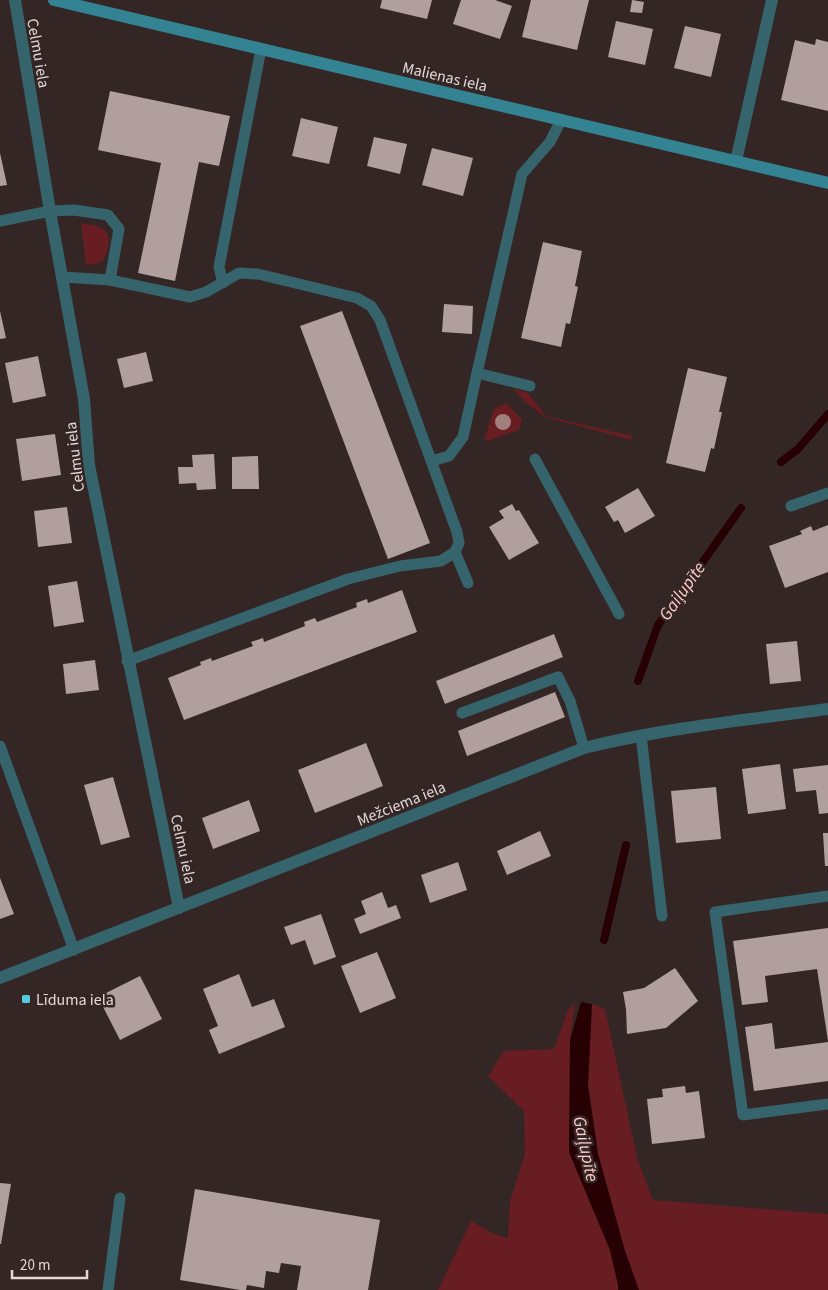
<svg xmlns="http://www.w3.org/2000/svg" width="828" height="1290" viewBox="0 0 828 1290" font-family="'Source Sans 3',sans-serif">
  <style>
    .green { fill: #671d21 }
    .water { fill: #260003 }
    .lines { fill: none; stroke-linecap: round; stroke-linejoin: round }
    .stream { stroke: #260003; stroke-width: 8 }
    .building { fill: #b19f9e }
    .lane { stroke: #36646d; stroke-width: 11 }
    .street { stroke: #36646d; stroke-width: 12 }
    .secondary { stroke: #348392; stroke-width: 12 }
    .tree { fill: #a17f7d }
    .poi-dot { fill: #55cadf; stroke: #342625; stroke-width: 2 }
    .labels { text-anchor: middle; stroke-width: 5; stroke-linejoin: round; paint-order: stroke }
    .street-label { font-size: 16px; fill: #e1d8d7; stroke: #342625 }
    .poi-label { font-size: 16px; fill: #e1d8d7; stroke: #342625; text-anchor: start }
    .water-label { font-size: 18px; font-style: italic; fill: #fecbc8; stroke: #342625 }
  </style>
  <rect width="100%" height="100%" fill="#342625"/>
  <g class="green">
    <path d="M81 223C88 225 100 225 105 230 112 237 108 255 102 261 98 264 91 265 86 265Z"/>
    <polygon points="513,388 528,393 546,416 632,436 631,440 545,417 524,401"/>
    <polygon points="506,403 522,419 519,430 488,441 484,440 494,409"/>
    <polygon points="575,1003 570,1040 569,1152 610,1250 618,1285 618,1290 438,1290 471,1221 494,1234 508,1238 510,1201 525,1154 524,1111 488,1076 504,1051 554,1049 568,1010"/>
    <polygon points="592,1004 605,1009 638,1161 653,1200 828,1214 828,1290 639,1290 625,1251 598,1154 588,1084"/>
  </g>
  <polygon class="water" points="581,1002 592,1004 588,1085 598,1154 625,1251 639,1290 618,1290 618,1285 610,1250 569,1152 570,1040"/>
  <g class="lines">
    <g class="stream">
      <polyline points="781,462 798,449 828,414"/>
      <polyline points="638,681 658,625 741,508"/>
      <polyline points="604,940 626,845"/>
    </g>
  </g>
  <g class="building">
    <polygon points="382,0 432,0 427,19 380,8"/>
    <polygon points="461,0 495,0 512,6 500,39 453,24"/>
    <polygon points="531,0 589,0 577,50 522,37"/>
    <polygon points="632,0 644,2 642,13 630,12"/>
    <polygon points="616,21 653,29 645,65 608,57"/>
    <polygon points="685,26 721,34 711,77 674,68"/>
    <polygon points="816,39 828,42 828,111 781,100 795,40 815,45"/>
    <polygon points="110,91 230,116 219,166 199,162 175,281 138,273 161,163 98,150"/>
    <polygon points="301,118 338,127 329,164 292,156"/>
    <polygon points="374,137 407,144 400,174 367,166"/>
    <polygon points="432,148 473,158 463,196 422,185"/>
    <polygon points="0,153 7,185 0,186"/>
    <polygon points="543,242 582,251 575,286 578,287 570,324 566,323 561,347 521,338"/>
    <polygon points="444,304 473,306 472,334 442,332"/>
    <polygon points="0,311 6,338 0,339"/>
    <polygon points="342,311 430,543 388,559 300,326"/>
    <polygon points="146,352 153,381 124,388 117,359"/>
    <polygon points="38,356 46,396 13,403 5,363"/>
    <polygon points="688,368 727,377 719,412 722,412 714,449 711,448 705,472 666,463"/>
    <polygon points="55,434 61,475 22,481 16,439"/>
    <polygon points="214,454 216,489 197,490 196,483 179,484 178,467 193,467 192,455"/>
    <polygon points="258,456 259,489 232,489 232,457"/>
    <polygon points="638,488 655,516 625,533 618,520 614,522 605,507"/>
    <polygon points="512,504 516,511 519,510 539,543 509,560 489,527 504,518 499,511"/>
    <polygon points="67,507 72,543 38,547 34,511"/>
    <polygon points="828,525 828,572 785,588 769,546 802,534 800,531 811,526 813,531"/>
    <polygon points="77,581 84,622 54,627 48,586"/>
    <polygon points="402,590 417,632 184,720 168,678 201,665 200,662 211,658 212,661 253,646 251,642 263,638 264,642 305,626 304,622 315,618 317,622 357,607 356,603 367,599 368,603"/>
    <polygon points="554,634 563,657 445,704 436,681"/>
    <polygon points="797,641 801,681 770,684 766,644"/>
    <polygon points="95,660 99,690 66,694 63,664"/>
    <polygon points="555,692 565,717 467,756 458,731"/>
    <polygon points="366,743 383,786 315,813 298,770"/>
    <polygon points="780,764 786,809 748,814 742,769"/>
    <polygon points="828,765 828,813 819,814 816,790 796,792 793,769"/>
    <polygon points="113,777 130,837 101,845 84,785"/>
    <polygon points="716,787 721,839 676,843 671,791"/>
    <polygon points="249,800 260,831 213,849 202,818"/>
    <polygon points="540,831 551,856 507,875 497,851"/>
    <polygon points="823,833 828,833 828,866 825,866"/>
    <polygon points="458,862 467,890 430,903 421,875"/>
    <polygon points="0,878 14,914 0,919"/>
    <polygon points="382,892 388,908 396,905 401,918 360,934 354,919 366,914 361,901"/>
    <polygon points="321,914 336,957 314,965 305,940 291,945 284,927"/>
    <polygon points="828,928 828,1041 817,969 765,976 768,1002 742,1005 733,941"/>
    <polygon points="377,952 396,998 360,1013 341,966"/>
    <polygon points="675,968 698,1001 666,1028 627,1034 626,1009 623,992 644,988"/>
    <polygon points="239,974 252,1007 274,999 285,1027 219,1054 209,1030 218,1026 203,989"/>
    <polygon points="140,976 162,1019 120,1040 98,997"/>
    <polygon points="772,1023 775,1049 828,1042 828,1081 754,1091 745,1027"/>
    <polygon points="685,1086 686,1093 699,1091 705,1138 652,1144 647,1099 663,1097 662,1089"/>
    <polygon points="0,1183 11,1184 1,1244 0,1244"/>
    <polygon points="195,1189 380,1220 368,1290 297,1290 301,1266 281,1263 279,1273 266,1271 264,1288 247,1285 246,1290 240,1290 180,1280"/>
  </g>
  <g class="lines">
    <g class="lane">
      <polyline points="0,221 50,211 74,210 108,215 119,229 110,280"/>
      <polyline points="63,277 110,280 190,297 206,292 239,273 258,274 357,298 371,306 380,320 457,532 459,543 455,552 441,561 400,566 348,579 127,661"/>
      <polyline points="223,283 219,267 261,49"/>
      <polyline points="530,386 477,373 522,174 550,142 561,120"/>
      <polyline points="535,459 619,614"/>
      <polyline points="432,461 449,456 463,437 477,373"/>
      <polyline points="791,506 828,493"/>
      <polyline points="455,552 468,583"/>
      <polyline points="462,713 558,677 570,701 584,748"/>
      <polyline points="641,735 662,916"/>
      <polyline points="0,746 74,950"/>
      <polyline points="828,896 715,912 743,1115 828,1104"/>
      <polyline points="108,1290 120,1198"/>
    </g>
    <g class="street">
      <polyline points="15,0 50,211 84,399 89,465 179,908"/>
      <polyline points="736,161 772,0"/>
      <path d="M0 978 584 748C664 728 746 720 828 709"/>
    </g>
    <polyline class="secondary" points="54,0 828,183"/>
  </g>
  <circle class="tree" cx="503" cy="422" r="8"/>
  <rect class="poi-dot" x="21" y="994" width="10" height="10" rx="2.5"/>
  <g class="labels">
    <g class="street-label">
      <text transform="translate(39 53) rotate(80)" y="6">Celmu iela</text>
      <text transform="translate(445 76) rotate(13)" y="6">Malienas iela</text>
      <text transform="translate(74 457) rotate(-97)" y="6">Celmu iela</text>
      <text transform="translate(401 803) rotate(-22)" y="6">Mežciema iela</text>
      <text transform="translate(184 849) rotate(78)" y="6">Celmu iela</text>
    </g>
    <g class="poi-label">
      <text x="36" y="1005">Līduma iela</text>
    </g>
    <g class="water-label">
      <text transform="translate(682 591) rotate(-55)" y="6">Gaiļupīte</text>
      <text transform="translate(586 1149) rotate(78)" y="6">Gaiļupīte</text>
    </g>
  </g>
  <path d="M12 1270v8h75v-8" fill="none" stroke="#e1d8d7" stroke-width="2.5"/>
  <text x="20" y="1270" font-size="15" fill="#e1d8d7" stroke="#342625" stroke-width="4" paint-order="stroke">20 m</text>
</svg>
